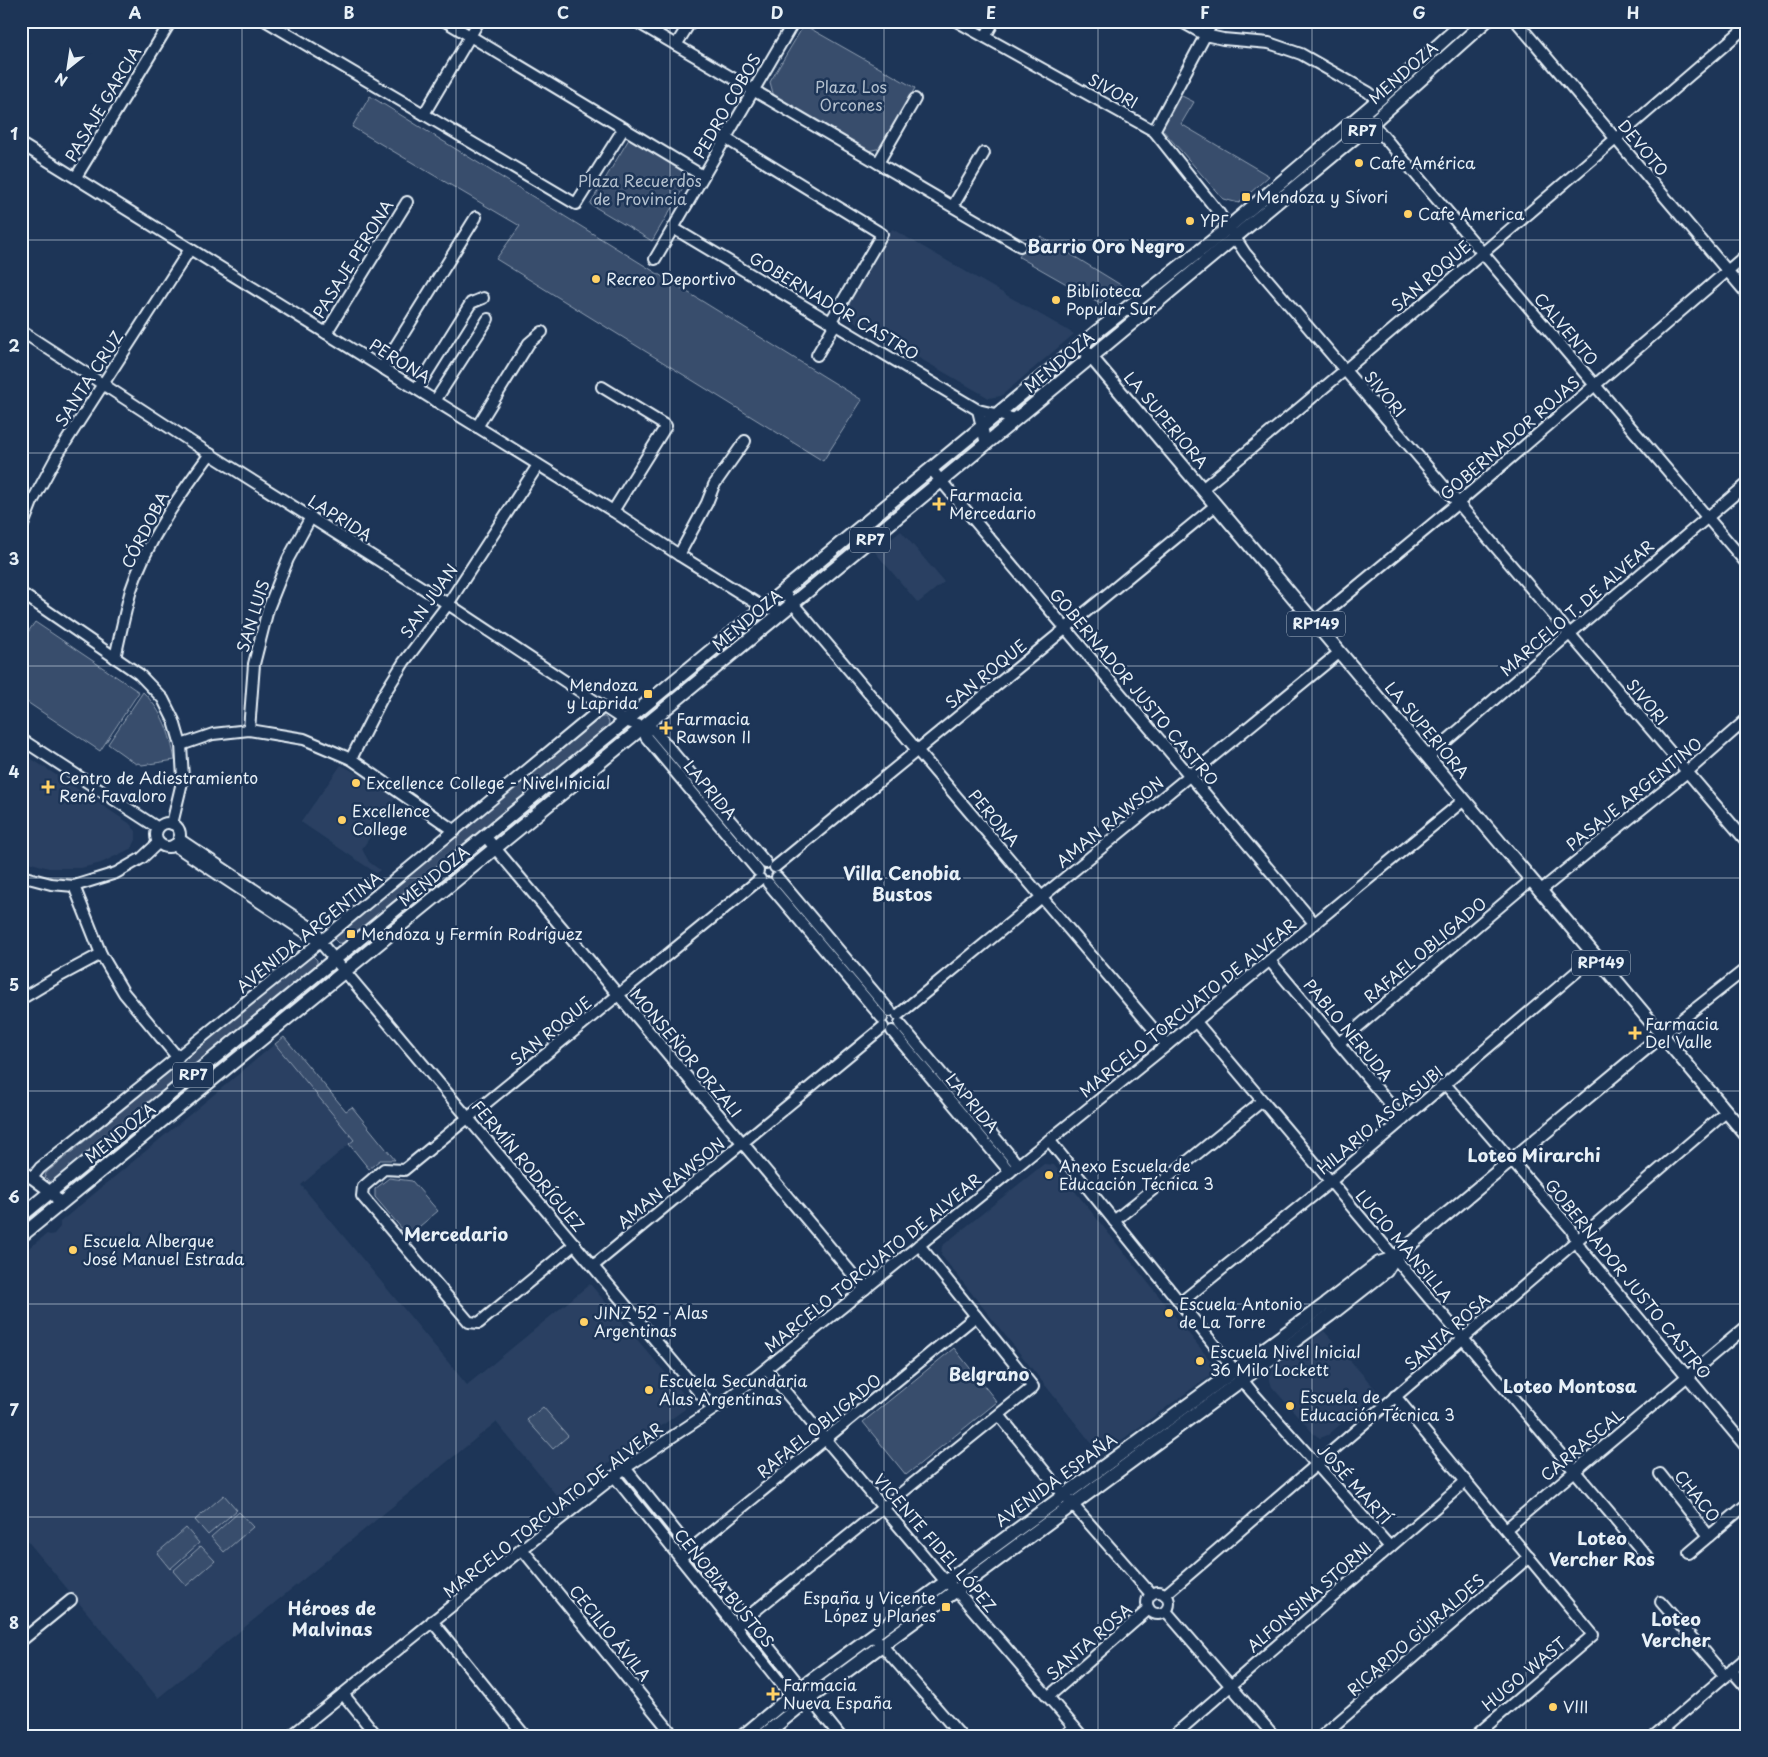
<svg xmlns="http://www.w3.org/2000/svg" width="1768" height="1757" viewBox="0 0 1768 1757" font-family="'Playpen Sans',sans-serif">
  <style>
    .built { fill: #2a4162 }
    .green { fill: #374d6c; stroke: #909fb2 }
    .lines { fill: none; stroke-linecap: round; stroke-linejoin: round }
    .minor-casing { stroke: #e8f1f8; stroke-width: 14 }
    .major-casing { stroke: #e8f1f8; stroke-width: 16 }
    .minor { stroke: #1d3557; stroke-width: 10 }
    .major { stroke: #1d3557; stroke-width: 12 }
    .grid { fill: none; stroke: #e8f1f8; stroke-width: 1; stroke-opacity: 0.55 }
    .poi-dot { fill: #ffd166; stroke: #1d3557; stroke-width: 2 }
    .labels { text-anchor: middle; stroke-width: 5; stroke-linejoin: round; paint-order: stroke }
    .shield { fill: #1d3557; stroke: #abb9c8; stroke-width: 1 }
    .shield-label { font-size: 15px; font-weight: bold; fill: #e8f1f8 }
    .street-label { font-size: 16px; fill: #e8f1f8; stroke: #1d3557 }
    .park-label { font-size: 16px; fill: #b3c0ce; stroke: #1d3557 }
    .poi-label { font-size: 16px; fill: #e8f1f8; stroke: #1d3557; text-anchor: start }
    .neighbourhood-label { font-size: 18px; font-weight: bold; fill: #e8f1f8; stroke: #1d3557 }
    .neatline { fill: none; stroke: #e8f1f8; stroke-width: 2 }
    .grid-label { font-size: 16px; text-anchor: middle; font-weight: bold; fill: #e8f1f8 }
  </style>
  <rect width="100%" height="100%" fill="#1d3557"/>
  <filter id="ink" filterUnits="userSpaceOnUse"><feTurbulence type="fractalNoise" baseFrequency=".02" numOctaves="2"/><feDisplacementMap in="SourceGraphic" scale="10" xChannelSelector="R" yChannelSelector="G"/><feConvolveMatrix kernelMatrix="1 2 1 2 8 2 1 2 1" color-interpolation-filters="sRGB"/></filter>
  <g filter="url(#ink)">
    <g class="built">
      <polygon points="892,229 906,237 1074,334 1001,396 989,398 842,314"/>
      <polygon points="901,531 944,582 918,603 875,552"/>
      <polygon points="21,752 129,823 136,831 136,840 132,848 101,863 81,868 49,868 21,860"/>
      <polygon points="341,765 366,778 395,799 362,849 369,862 380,870 376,873 301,822"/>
      <polygon points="275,1044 354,1140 301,1185 467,1385 590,1284 686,1397 685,1409 608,1464 562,1502 496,1422 158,1698 21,1533 21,1254 47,1234 50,1235 54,1234 60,1227 60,1222"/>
      <polygon points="1044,1164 1054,1165 1213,1364 1212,1374 1101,1455 941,1255 942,1246"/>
      <polygon points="1324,1331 1378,1392 1328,1435 1320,1438 1314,1434 1272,1387 1269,1377 1273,1369"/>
    </g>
    <g class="green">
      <polygon points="804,25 915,88 881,148 868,151 774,97 770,82"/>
      <polygon points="1180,95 1194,102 1181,124 1269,176 1239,203 1223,199 1161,128"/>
      <polygon points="370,96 862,400 823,461 496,259 520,226 352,127"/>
      <polygon points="629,139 691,175 652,241 590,204"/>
      <polygon points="1041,236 1124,287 1100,303 1019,257 1030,239 1033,245"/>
      <polygon points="35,622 139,692 100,751 21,698 21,642"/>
      <path d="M143 692C163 712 170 733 175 760L142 765 138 763 136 764 108 744Z"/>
      <polygon points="601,717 605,717 609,722 608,726 343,943 338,943 333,938 334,933"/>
      <polygon points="310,956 313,956 317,960 317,964 55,1183 51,1183 45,1177 46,1173"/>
      <polygon points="284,1037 346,1111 352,1107 395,1160 380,1160 369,1169 349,1144 354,1140 275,1044"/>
      <polygon points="389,1178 412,1181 438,1211 408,1236 375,1197 375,1189"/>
      <polygon points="954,1348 997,1402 906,1475 863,1422"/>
      <polygon points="543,1407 568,1436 553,1449 527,1420"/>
      <polygon points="224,1495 237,1510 208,1535 195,1520"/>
      <polygon points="239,1512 253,1527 224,1552 211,1537"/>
      <polygon points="186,1528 199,1543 170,1569 157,1553"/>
      <polygon points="201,1546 215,1561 186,1586 173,1571"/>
    </g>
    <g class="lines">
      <defs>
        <g id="minor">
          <polyline points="266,21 576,204 624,128"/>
          <polyline points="445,21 703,176"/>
          <polyline points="635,21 1020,246"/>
          <polyline points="956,21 1154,131 1219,213 1245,253 1747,842"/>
          <polyline points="1180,21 1205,35 1223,39 1269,43 1301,54 1368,92 1378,100"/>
          <polyline points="1516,21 1747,294"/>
          <polyline points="985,37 994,21"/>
          <polyline points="676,45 691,21"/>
          <polyline points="424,114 479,21"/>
          <polyline points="1367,117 1747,564"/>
          <polyline points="1154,131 1213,21"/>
          <polyline points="725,138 882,234 831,321"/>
          <polyline points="21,144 613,511 679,555 761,606 783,612"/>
          <polyline points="878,163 915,99"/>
          <polyline points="76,177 171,21"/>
          <polyline points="953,206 984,153"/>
          <polyline points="673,228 978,410 1016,419"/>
          <polyline points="655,259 794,21"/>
          <polyline points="21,331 210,454 448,604 625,721 654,730 766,863"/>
          <polyline points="326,333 407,202"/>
          <polyline points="817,355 835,324"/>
          <polyline points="382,368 476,217"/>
          <polyline points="602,387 666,426 613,511"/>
          <polyline points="417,389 471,303 483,298"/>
          <polyline points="435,401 488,319"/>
          <polyline points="978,410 986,444"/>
          <polyline points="477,427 529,343 542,332"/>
          <polyline points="931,469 1315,924"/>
          <path d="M1202 489C1386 338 1566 181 1747 26"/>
          <polyline points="21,530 32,502 58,454 190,249"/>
          <polyline points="679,555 707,503 714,485 745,441"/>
          <polyline points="783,592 1167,1045"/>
          <polyline points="21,593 139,674 163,699 174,721 181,745 183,778 172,824"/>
          <polyline points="1314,622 1458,503 1747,254"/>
          <path d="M115 658C120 635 125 612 131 590 147 540 179 496 210 454"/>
          <polyline points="644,726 646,737 758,871"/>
          <polyline points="249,730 254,664 268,609 288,559 311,517"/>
          <polyline points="21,739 158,828"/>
          <polyline points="181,745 213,734 249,730 304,739 351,759 455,831"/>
          <polyline points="1428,757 1560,642 1747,484"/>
          <polyline points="351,759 384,694 404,662 448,604 538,465"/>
          <circle cx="168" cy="835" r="12"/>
          <polyline points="485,836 865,1289"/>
          <polyline points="179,839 316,931 320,942 713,1409"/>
          <polyline points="174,845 320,942"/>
          <polyline points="775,867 1216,505"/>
          <polyline points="21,876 51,884 74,886 116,873 142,858 158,843"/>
          <polyline points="777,877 890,1011"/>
          <polyline points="768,883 882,1018"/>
          <polyline points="74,886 101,954 124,993 178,1058"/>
          <polyline points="1540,891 1687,772 1747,719"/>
          <polyline points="1270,961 1403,1120"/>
          <polyline points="21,999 56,978 101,954"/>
          <polyline points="898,1015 1340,652"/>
          <polyline points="1196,1022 1648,1558"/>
          <polyline points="900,1024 1018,1165"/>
          <polyline points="892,1031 1010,1172"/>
          <polyline points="1662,1035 1747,968"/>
          <polyline points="1339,1043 1531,880"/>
          <polyline points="1445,1084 1571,1229 1581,1249 1747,1448"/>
          <polyline points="1049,1140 1252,1392 1390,1547"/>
          <polyline points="21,1170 51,1192 60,1203"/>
          <polyline points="32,1178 40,1168 320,942 603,707"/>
          <polyline points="1114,1221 1262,1101"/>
          <polyline points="575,1244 479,1323 469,1322 362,1196 363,1187 384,1169 404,1170 760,879"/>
          <polyline points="593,1266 883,1027"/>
          <polyline points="1180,1303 1330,1182 1595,956"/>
          <polyline points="766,1369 941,1576 962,1597 1082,1736"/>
          <polyline points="1395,1396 1593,1635 1475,1736"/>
          <polyline points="999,1415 1058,1488 1151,1594"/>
          <polyline points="625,1468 840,1736"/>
          <polyline points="1660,1474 1709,1536"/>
          <polyline points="615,1477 791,1696 798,1699"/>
          <polyline points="1506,1529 1747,1326"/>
          <polyline points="522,1549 674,1736"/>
          <polyline points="1689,1553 1747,1504"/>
          <polyline points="680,1558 976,1316"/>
          <circle cx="1158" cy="1603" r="11"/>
          <polyline points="1165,1595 1726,1112"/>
          <polyline points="1661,1602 1725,1676"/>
          <polyline points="1166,1611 1274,1736"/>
          <polyline points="432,1621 525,1736"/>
          <polyline points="735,1627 1033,1387 919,1245"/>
          <polyline points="873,1635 961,1736"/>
          <polyline points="21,1641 71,1600"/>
          <polyline points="1731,1670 1747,1688"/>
          <polyline points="343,1694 377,1736"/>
          <polyline points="1048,1697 1149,1609"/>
          <polyline points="291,1736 522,1549 625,1468 726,1401 1167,1045 1464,800"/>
          <polyline points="1064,1736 1074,1727"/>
          <polyline points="1173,1736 1466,1481"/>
          <polyline points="1322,1736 1529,1557"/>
          <polyline points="1655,1736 1747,1657"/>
        </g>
        <g id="major">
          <polyline points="1086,351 1747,1136"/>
          <polyline points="21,1216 650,701 1099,330 1211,242 1378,100 1465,21"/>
          <polyline points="21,1236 659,714 1091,357 1372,123 1486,21"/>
          <polyline points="743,1736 802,1687 1323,1306 1379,1263 1394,1258"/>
          <polyline points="763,1736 810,1698 1330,1315 1386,1271 1394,1258 1662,1035"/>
        </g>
      </defs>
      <use href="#minor" class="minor-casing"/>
      <use href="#major" class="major-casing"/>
      <use href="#minor" class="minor"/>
      <use href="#major" class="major"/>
    </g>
  </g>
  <path class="grid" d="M242 21V1736M456 21V1736M670 21V1736M884 21V1736M1098 21V1736M1312 21V1736M1526 21V1736M21 240H1747M21 453H1747M21 666H1747M21 878H1747M21 1091H1747M21 1304H1747M21 1517H1747"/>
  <g class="poi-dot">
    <circle cx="1359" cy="163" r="5"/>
    <rect x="1241" y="192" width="10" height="10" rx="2.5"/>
    <circle cx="1408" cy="214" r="5"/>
    <circle cx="1190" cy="221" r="5"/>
    <circle cx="596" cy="279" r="5"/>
    <circle cx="1056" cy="300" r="5"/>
    <path d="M936.5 496.5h5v5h5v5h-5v5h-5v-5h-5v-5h5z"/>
    <rect x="643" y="689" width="10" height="10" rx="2.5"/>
    <path d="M663.5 720.5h5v5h5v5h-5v5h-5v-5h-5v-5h5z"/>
    <circle cx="356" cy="783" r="5"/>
    <path d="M45.5 779.5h5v5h5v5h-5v5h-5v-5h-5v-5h5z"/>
    <circle cx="342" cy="820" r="5"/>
    <rect x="346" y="929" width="10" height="10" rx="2.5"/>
    <path d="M1632.5 1025.5h5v5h5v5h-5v5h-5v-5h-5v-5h5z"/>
    <circle cx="1049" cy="1175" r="5"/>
    <circle cx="73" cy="1250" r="5"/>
    <circle cx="1169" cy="1313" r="5"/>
    <circle cx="584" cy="1322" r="5"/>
    <circle cx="1200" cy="1361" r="5"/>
    <circle cx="649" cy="1390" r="5"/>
    <circle cx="1290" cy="1406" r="5"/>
    <rect x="941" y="1602" width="10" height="10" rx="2.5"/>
    <path d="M770.5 1686.5h5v5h5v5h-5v5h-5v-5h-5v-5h5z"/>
    <circle cx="1553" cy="1707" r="5"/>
  </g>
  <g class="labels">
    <g class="shield">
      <rect x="1342" y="118.5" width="40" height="25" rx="4"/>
      <rect x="850" y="527.5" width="40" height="25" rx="4"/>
      <rect x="1287" y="611.5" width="58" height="25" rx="4"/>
      <rect x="1572" y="950.5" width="58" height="25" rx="4"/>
      <rect x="173" y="1062.5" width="40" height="25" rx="4"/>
    </g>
    <g class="shield-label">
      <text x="1362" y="136">RP7</text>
      <text x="870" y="545">RP7</text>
      <text x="1316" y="629">RP149</text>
      <text x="1601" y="968">RP149</text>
      <text x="193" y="1080">RP7</text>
    </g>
    <g class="street-label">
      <text transform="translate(1403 73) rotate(-41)" y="6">MENDOZA</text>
      <text transform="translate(1113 91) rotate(29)" y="6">SIVORI</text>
      <text transform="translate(103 104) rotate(-59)" y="6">PASAJE GARCIA</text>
      <text transform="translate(727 106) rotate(-60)" y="6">PEDRO COBOS</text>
      <text transform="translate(1643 148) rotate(50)" y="6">DEVOTO</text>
      <text transform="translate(353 259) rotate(-58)" y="6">PASAJE PERONA</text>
      <text transform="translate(1431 276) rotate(-41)" y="6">SAN ROQUE</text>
      <text transform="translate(834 306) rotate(31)" y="6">GOBERNADOR CASTRO</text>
      <text transform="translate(1566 329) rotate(50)" y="6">CALVENTO</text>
      <text transform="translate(400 361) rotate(32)" y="6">PERONA</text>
      <text transform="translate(1059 362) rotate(-40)" y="6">MENDOZA</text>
      <text transform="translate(89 379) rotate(-57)" y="6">SANTA CRUZ</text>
      <text transform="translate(1385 394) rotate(50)" y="6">SIVORI</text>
      <text transform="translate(1166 420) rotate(50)" y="6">LA SUPERIORA</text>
      <text transform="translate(1510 438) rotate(-41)" y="6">GOBERNADOR ROJAS</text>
      <text transform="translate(340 518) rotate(32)" y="6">LAPRIDA</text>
      <text transform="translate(145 530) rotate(-63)" y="6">CÓRDOBA</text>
      <text transform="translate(429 601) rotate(-55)" y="6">SAN JUAN</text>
      <text transform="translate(1577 608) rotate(-41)" y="6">MARCELO T. DE ALVEAR</text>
      <text transform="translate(253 616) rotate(-73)" y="6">SAN LUIS</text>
      <text transform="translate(747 620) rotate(-40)" y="6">MENDOZA</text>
      <text transform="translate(986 674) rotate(-39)" y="6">SAN ROQUE</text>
      <text transform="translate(1134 687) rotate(50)" y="6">GOBERNADOR JUSTO CASTRO</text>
      <text transform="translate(1647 702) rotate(50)" y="6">SIVORI</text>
      <text transform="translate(1427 730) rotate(50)" y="6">LA SUPERIORA</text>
      <text transform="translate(710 790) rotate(50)" y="6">LAPRIDA</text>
      <text transform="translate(1634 794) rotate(-39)" y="6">PASAJE ARGENTINO</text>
      <text transform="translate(994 818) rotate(50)" y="6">PERONA</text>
      <text transform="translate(1110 822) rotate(-39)" y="6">AMAN RAWSON</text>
      <text transform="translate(434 876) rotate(-39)" y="6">MENDOZA</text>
      <text transform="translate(309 932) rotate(-39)" y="6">AVENIDA ARGENTINA</text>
      <text transform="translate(1425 950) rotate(-40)" y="6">RAFAEL OBLIGADO</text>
      <text transform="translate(1188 1008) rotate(-39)" y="6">MARCELO TORCUATO DE ALVEAR</text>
      <text transform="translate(1348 1030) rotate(50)" y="6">PABLO NERUDA</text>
      <text transform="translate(551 1031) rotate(-39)" y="6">SAN ROQUE</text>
      <text transform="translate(686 1053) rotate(50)" y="6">MONSEÑOR ORZALI</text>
      <text transform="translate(972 1103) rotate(50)" y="6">LAPRIDA</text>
      <text transform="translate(1380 1120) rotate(-40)" y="6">HILARIO ASCASUBI</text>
      <text transform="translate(120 1133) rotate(-39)" y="6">MENDOZA</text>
      <text transform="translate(528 1166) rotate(50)" y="6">FERMÍN RODRÍGUEZ</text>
      <text transform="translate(671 1183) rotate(-39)" y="6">AMAN RAWSON</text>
      <text transform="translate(1404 1246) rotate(50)" y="6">LUCIO MANSILLA</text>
      <text transform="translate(873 1263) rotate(-39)" y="6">MARCELO TORCUATO DE ALVEAR</text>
      <text transform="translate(1628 1279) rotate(51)" y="6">GOBERNADOR JUSTO CASTRO</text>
      <text transform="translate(1447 1332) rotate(-41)" y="6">SANTA ROSA</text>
      <text transform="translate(819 1426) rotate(-39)" y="6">RAFAEL OBLIGADO</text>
      <text transform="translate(1582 1445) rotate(-40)" y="6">CARRASCAL</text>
      <text transform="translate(1056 1480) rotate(-36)" y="6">AVENIDA ESPAÑA</text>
      <text transform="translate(1354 1484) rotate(48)" y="6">JOSÉ MARTÍ</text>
      <text transform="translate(1697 1496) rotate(51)" y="6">CHACO</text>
      <text transform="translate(553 1510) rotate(-38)" y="6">MARCELO TORCUATO DE ALVEAR</text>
      <text transform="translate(935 1543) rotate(49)" y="6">VICENTE FIDEL LÓPEZ</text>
      <text transform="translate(724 1588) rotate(51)" y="6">CENOBIA BUSTOS</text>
      <text transform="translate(1309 1597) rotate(-41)" y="6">ALFONSINA STORNI</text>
      <text transform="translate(610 1633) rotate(51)" y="6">CECILIO ÁVILA</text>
      <text transform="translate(1416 1635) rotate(-41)" y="6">RICARDO GÜIRALDES</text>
      <text transform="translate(1089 1642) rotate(-41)" y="6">SANTA ROSA</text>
      <text transform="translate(1524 1674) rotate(-40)" y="6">HUGO WAST</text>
    </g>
    <g class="park-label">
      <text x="851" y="93">Plaza Los<tspan x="851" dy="18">Orcones</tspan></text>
      <text x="640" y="187">Plaza Recuerdos<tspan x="640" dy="18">de Provincia</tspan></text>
    </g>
    <g class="poi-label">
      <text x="1369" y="169">Cafe América</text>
      <text x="1256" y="203">Mendoza y Sívori</text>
      <text x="1418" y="220">Cafe America</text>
      <text x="1200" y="227">YPF</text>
      <text x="606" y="285">Recreo Deportivo</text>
      <text x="1066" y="297">Biblioteca<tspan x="1066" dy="18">Popular Sur</tspan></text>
      <text x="949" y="501">Farmacia<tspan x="949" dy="18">Mercedario</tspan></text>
      <text x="638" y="691" text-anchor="end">Mendoza<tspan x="638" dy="18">y Laprida</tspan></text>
      <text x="676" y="725">Farmacia<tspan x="676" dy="18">Rawson II</tspan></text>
      <text x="59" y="784">Centro de Adiestramiento<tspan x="59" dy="18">René Favaloro</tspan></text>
      <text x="366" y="789">Excellence College - Nivel Inicial</text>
      <text x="352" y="817">Excellence<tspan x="352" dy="18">College</tspan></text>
      <text x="361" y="940">Mendoza y Fermín Rodríguez</text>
      <text x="1645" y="1030">Farmacia<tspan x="1645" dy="18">Del Valle</tspan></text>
      <text x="1059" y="1172">Anexo Escuela de<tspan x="1059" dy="18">Educación Técnica 3</tspan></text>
      <text x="83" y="1247">Escuela Albergue<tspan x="83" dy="18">José Manuel Estrada</tspan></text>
      <text x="1179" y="1310">Escuela Antonio<tspan x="1179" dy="18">de La Torre</tspan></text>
      <text x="594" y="1319">JINZ 52 - Alas<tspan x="594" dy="18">Argentinas</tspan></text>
      <text x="1210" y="1358">Escuela Nivel Inicial<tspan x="1210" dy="18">36 Milo Lockett</tspan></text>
      <text x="659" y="1387">Escuela Secundaria<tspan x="659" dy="18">Alas Argentinas</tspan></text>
      <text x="1300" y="1403">Escuela de<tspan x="1300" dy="18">Educación Técnica 3</tspan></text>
      <text x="936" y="1604" text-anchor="end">España y Vicente<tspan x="936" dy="18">López y Planes</tspan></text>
      <text x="783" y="1691">Farmacia<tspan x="783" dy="18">Nueva España</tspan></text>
      <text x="1563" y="1713">VIII</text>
    </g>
    <g class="neighbourhood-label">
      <text x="1106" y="253">Barrio Oro Negro</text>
      <text x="902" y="880">Villa Cenobia<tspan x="902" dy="21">Bustos</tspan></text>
      <text x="1534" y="1162">Loteo Mirarchi</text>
      <text x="456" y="1241">Mercedario</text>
      <text x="989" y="1381">Belgrano</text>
      <text x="1570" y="1393">Loteo Montosa</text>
      <text x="1602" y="1545">Loteo<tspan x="1602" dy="21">Vercher Ros</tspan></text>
      <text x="332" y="1615">Héroes de<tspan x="332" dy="21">Malvinas</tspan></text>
      <text x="1676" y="1626">Loteo<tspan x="1676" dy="21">Vercher</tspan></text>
    </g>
  </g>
  <rect width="1768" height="1757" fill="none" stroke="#1d3557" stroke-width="55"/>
  <g transform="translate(68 68) rotate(210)" stroke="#1d3557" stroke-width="4" paint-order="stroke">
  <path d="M0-4L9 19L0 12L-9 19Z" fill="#e8f1f8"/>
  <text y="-8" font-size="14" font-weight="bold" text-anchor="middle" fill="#e8f1f8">N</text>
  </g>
  <rect x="28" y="28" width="1712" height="1702" class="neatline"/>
  <g class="grid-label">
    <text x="135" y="19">A</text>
    <text x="349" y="19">B</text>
    <text x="563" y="19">C</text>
    <text x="777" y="19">D</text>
    <text x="991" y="19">E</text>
    <text x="1205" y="19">F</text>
    <text x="1419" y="19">G</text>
    <text x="1633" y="19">H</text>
    <text x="14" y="140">1</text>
    <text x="14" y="352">2</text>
    <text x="14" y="565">3</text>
    <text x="14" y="778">4</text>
    <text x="14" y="991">5</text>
    <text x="14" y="1203">6</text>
    <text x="14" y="1416">7</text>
    <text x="14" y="1629">8</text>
  </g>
</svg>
